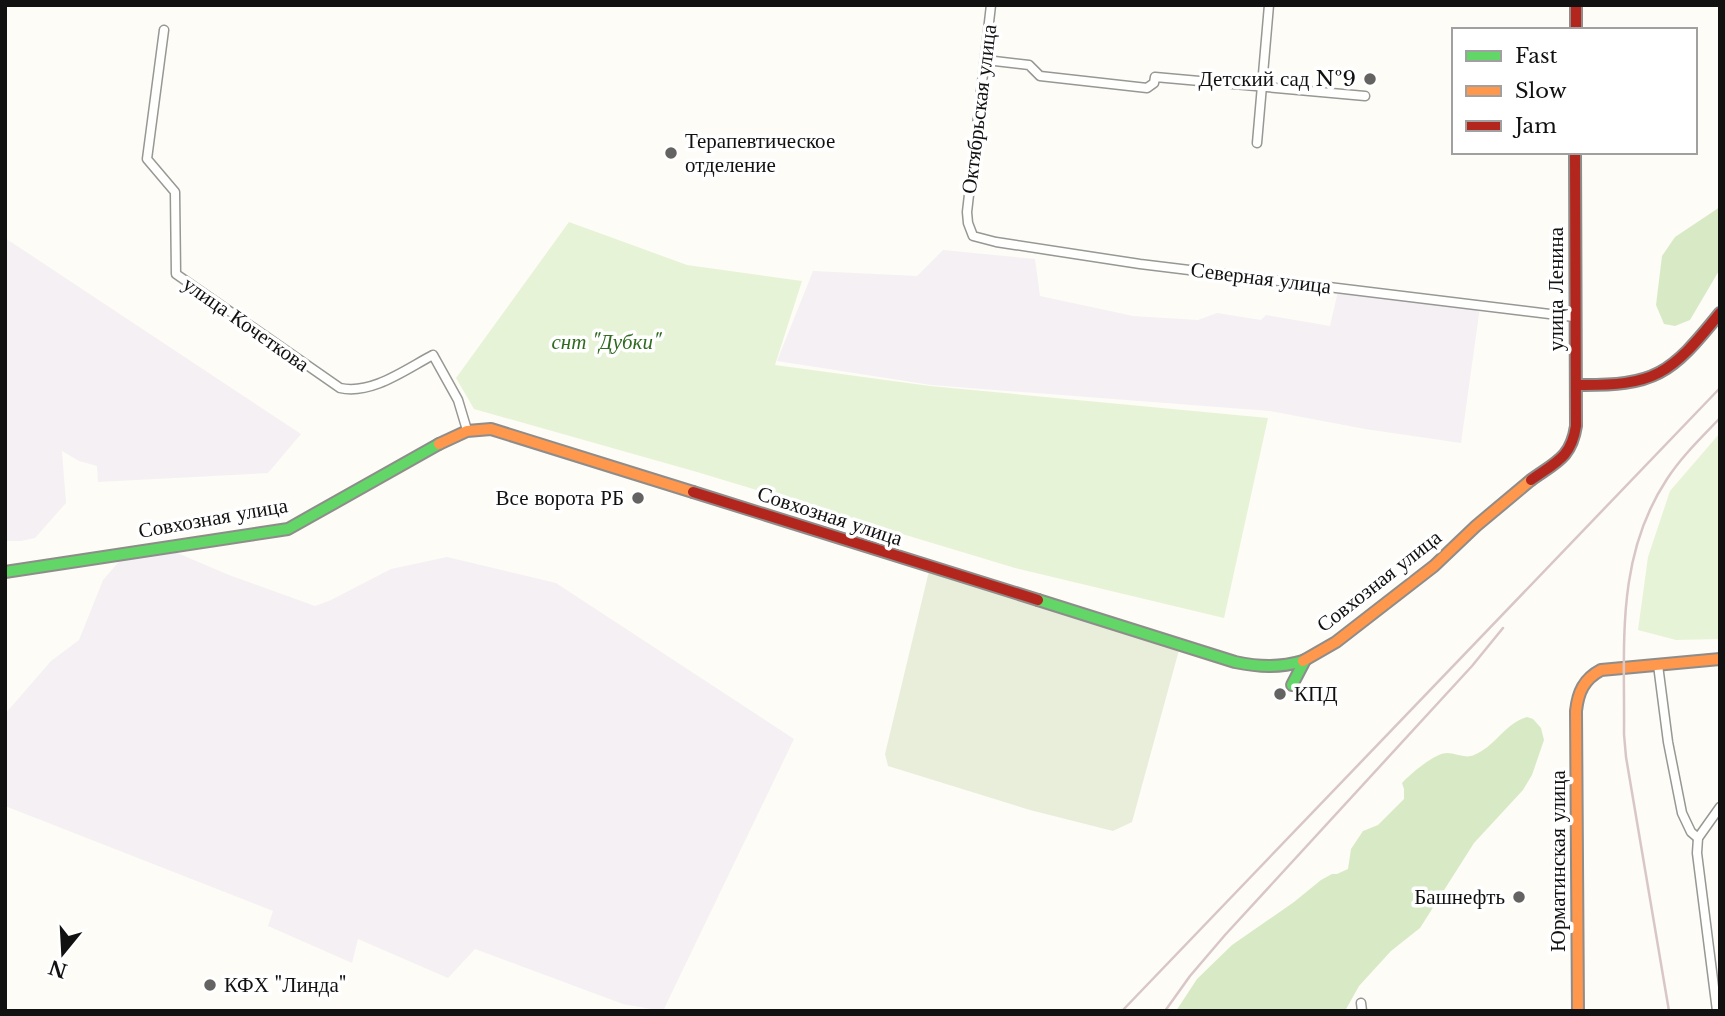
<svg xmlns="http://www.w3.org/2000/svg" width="1725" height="1016" viewBox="0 0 1725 1016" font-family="'Libre Baskerville',serif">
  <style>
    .industrial { fill: #f5f0f3 }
    .green { fill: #e7f3d7 }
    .forest { fill: #d8eac5 }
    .cemetery { fill: #e9eedb }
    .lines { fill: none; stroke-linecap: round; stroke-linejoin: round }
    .street-casing { stroke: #979795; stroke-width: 11 }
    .fast-casing { stroke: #8e8d8b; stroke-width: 14 }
    .slow-casing { stroke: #8e8d8b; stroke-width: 14 }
    .jam-casing { stroke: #8e8d8b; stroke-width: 14 }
    .street { stroke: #fffffe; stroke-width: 8 }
    .fast { stroke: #63d668; stroke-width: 10 }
    .slow { stroke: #ff974d; stroke-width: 10 }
    .jam { stroke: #b3261e; stroke-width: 10 }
    .rail { stroke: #d9c6c7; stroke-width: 2.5 }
    .poi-dot { fill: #646362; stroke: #fff; stroke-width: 2.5 }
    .labels { text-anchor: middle; stroke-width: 7; stroke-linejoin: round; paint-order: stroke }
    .poi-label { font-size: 21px; fill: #111; stroke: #fff; text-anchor: end }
    .street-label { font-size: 21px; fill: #111; stroke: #fff }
    .park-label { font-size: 21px; font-style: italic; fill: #2f6b1f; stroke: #fff }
  </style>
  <rect width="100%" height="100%" fill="#fdfcf7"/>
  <g class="industrial">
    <polygon points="5,238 301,434 268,473 98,482 97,466 79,461 62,451 66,503 35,538 21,541 5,541"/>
    <polygon points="943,250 1035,259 1040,296 1133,316 1198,320 1217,313 1261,320 1266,315 1330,326 1338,291 1480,307 1461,443 1365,429 1270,411 931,385 777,361 813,271 917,276"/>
    <polygon points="163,547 229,575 315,606 331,600 391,569 447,557 556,583 794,739 663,1011 623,1004 475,949 448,978 358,939 352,963 268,926 273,911 5,806 5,714 51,661 79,640 103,580 130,549"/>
  </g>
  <g class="green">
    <polygon points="569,222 687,265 802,281 775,365 930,386 1268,418 1224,618 1015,568 697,472 474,409 456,378"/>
    <polygon points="1720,433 1720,639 1676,640 1638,630 1648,557 1670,491"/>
  </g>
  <g class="forest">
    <polygon points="1720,207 1720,269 1690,320 1675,326 1664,324 1656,305 1662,256 1675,237"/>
    <path d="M1527 717 1533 719 1541 728 1544 740 1532 775 1523 790 1474 843 1420 928 1391 951 1359 986 1345 1011H1176L1197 979 1232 945 1294 902 1321 880 1332 874H1337L1348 869 1351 849 1363 831 1378 825 1404 799V789L1402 783C1410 774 1435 753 1447 753 1456 753 1465 759 1474 755 1495 747 1505 723 1527 717Z"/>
  </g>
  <polygon class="cemetery" points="929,571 1179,650 1132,822 1113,831 1030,810 888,766 885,754"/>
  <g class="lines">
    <defs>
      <g id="street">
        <polyline points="991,5 967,212 968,223 973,236 996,242 1140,264 1574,317"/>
        <path d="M164 30 147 159 175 192 176 274 340 388C372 395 406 369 433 355L458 400 467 430"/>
        <polyline points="986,60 1029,65 1040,76 1147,88 1154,83 1155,77 1365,96"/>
        <polyline points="1257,143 1269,5"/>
        <polyline points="1658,665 1668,742 1682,813 1691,832 1698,838"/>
        <polyline points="1361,1003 1362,1011"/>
        <polyline points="1717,1011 1697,853 1698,838 1720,807"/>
      </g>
      <g id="fast">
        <polyline points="5,572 288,529 439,444"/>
        <path d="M1038 600 1235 662C1259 667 1279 668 1303 661"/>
        <polyline points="1292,685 1305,660"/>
      </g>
      <g id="slow">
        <polyline points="439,444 467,431 491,429 693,492"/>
        <polyline points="1303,661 1336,642 1434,566 1476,526 1531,480"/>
        <path d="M1578 1011 1576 711C1578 692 1584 679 1601 670L1720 659"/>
      </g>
      <g id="jam">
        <polyline points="1576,5 1576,30"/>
        <path d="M1576 385C1656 386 1670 375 1720 313"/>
        <path d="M1531 480C1556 462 1571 458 1576 426L1575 152"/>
        <polyline points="693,492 1038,600"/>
      </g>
    </defs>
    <use href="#street" class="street-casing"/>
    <use href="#fast" class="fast-casing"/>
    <use href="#slow" class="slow-casing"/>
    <use href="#jam" class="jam-casing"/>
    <use href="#street" class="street"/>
    <use href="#fast" class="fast"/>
    <use href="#slow" class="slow"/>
    <use href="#jam" class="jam"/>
    <g class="rail">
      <polyline points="1122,1011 1720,388"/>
      <polyline points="1165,1011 1190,976 1225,935 1472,666 1503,628"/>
      <path d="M1669 1011 1626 757 1624 734C1625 644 1615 558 1667 479 1682 456 1701 438 1720 418"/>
    </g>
  </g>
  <g class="poi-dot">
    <circle cx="1370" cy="79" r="7"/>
    <circle cx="671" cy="153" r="7"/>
    <circle cx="638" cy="498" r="7"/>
    <circle cx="1280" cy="694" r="7"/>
    <circle cx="1519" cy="897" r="7"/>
    <circle cx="210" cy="985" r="7"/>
  </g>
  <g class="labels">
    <g class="poi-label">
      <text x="1356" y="86">Детский сад №9</text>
      <text x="685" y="148" text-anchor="start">Терапевтическое<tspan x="685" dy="24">отделение</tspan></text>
      <text x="624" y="505">Все ворота РБ</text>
      <text x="1294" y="701" text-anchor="start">КПД</text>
      <text x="1505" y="904">Башнефть</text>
      <text x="224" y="992" text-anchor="start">КФХ "Линда"</text>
    </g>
    <g class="street-label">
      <text transform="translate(979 109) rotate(-83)" y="7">Октябрьская улица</text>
      <text transform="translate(1261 278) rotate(7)" y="7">Северная улица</text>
      <text transform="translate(1556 289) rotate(-90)" y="7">улица Ленина</text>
      <text transform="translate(246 324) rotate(35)" y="7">улица Кочеткова</text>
      <text transform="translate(830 516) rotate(18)" y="7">Совхозная улица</text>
      <text transform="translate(213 518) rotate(-10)" y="7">Совхозная улица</text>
      <text transform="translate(1379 581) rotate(-38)" y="7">Совхозная улица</text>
      <text transform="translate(1558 861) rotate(-90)" y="7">Юрматинская улица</text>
    </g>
    <g class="park-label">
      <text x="606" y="349">снт "Дубки"</text>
    </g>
  </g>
  <rect width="1725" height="1016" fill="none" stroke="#111111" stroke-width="14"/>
  <rect x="1452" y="28" width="245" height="126" fill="#ffffff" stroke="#a0a0a0" stroke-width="2"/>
  <rect x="1466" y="51" width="35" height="10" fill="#63d668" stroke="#a0a0a0" stroke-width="2"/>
  <text x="1515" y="63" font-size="21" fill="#111111">Fast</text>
  <rect x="1466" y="86" width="35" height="10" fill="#ff974d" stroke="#a0a0a0" stroke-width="2"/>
  <text x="1515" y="98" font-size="21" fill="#111111">Slow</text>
  <rect x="1466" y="121" width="35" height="10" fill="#b3261e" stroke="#a0a0a0" stroke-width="2"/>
  <text x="1515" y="133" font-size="21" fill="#111111">Jam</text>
  <g transform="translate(63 953) rotate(198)" stroke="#ffffff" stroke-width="5" paint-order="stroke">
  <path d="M0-5L12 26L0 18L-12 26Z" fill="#111111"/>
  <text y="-10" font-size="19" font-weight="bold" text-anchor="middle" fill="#111111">N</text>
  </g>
</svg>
